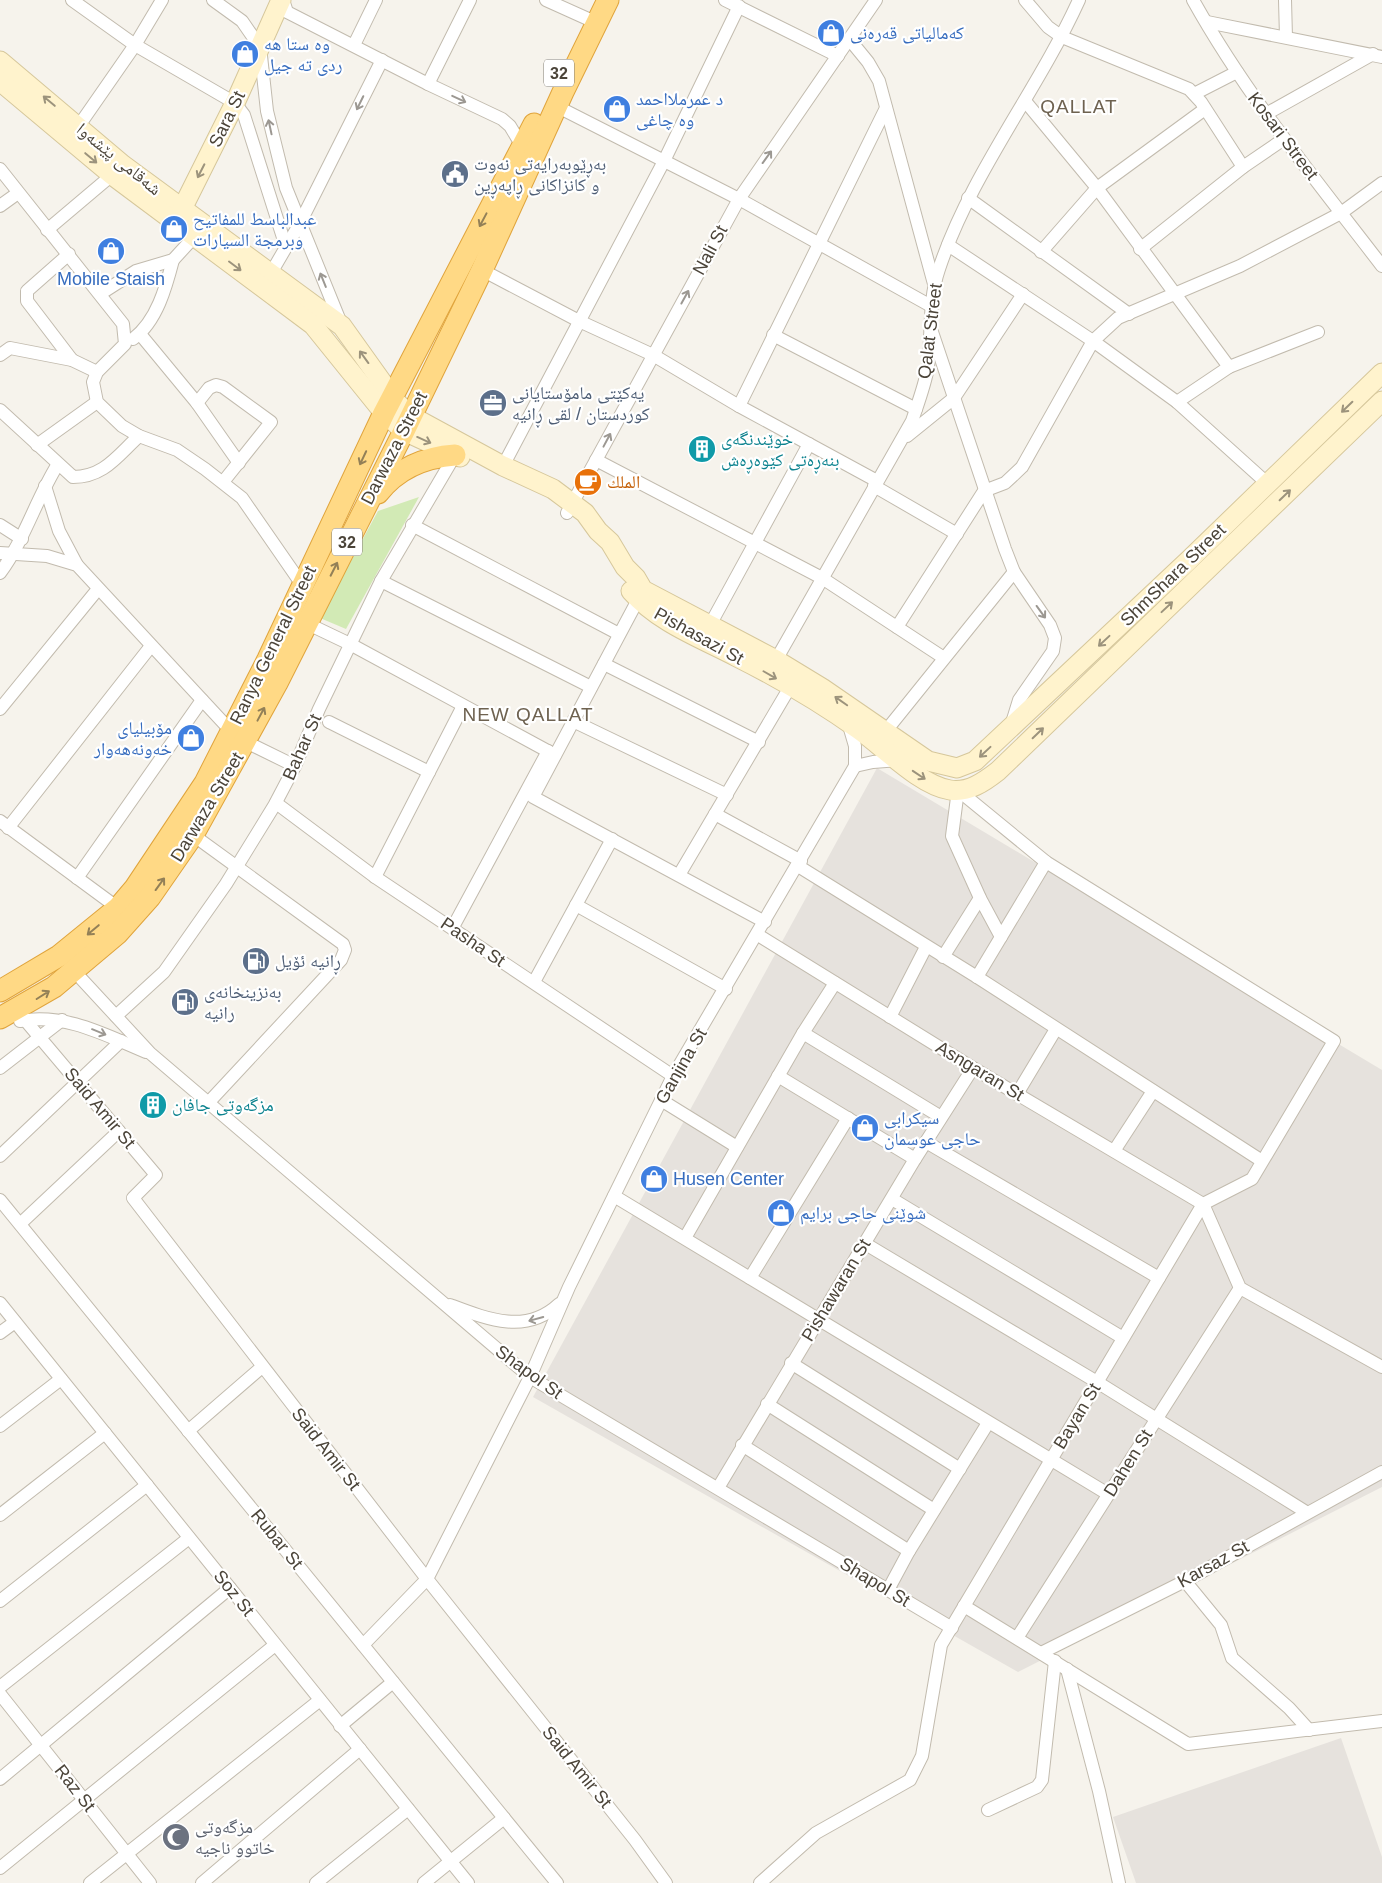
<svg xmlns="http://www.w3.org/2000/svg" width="1382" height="1883" viewBox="0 0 1382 1883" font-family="Arial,'Noto Naskh Arabic',sans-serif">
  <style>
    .industrial { fill: #e6e2dd }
    .green { fill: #d2eab5 }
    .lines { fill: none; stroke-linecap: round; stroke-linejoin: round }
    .minor-casing { stroke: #c2bbae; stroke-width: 14 }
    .secondary-casing { stroke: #d6c79b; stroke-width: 21 }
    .trunk-casing { stroke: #e0a43c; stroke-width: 23 }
    .minor { stroke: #fff; stroke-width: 12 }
    .secondary { stroke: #fff3cd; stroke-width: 19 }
    .trunk { stroke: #ffd985; stroke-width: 21 }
    .oneway { stroke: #9c9892 }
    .oneway2 { stroke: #9c937c }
    .oneway3 { stroke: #938057 }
    .labels { text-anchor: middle; stroke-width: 4.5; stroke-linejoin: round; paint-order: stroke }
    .shield { fill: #fff; stroke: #817c74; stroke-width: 1 }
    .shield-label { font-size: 16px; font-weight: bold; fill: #4b4439 }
    .shop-label { font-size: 18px; fill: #366cbe; stroke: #fff; text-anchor: start }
    .street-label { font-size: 18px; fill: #4b4439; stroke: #fff }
    .service-label { font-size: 18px; fill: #4e5e75; stroke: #fff; text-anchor: start }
    .culture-label { font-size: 18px; fill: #0d838f; stroke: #fff; text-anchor: start }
    .food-label { font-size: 18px; fill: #c56008; stroke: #fff; text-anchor: start }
    .worship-label { font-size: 18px; fill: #5b616d; stroke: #fff; text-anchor: start }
    .neighbourhood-label { font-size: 19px; letter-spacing: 1px; fill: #6e6250; stroke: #fff }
  </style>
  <rect width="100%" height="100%" fill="#f6f3ec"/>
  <g class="industrial">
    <polygon points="877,768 1382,1070 1382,1487 1018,1672 533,1397"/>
    <polygon points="1341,1738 1382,1857 1382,1883 1136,1883 1113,1817"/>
  </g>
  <polygon class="green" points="419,497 346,629 320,618 378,511"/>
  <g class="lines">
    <defs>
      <g id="minor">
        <polyline points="72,0 135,45 235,103 244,115 286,247"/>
        <polyline points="213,0 242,21 260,47 267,111 286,188 342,326"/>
        <polyline points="283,0 287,12 428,84 502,119 510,126 522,146"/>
        <polyline points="546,0 597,23"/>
        <polyline points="725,0 838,56"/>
        <polyline points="1025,0 1048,27 1062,37 1189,89 1201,102 1243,167"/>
        <path d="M1193 0C1246 95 1316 180 1382 266"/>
        <polyline points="1285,0 1286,37"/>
        <polyline points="1207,22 1382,57"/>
        <polyline points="850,40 868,62 879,81 934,284"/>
        <polyline points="354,45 376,0"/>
        <polyline points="428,84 470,0"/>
        <polyline points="1194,94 1237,72"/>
        <polyline points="1025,101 1097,188 1229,367"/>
        <polyline points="556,106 739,199 931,306"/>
        <polyline points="1266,114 1373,54"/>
        <polyline points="78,127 135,45 162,0"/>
        <polyline points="0,169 123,324 125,344 97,372 93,382 97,402 122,426 139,436 177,450 205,469 242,498 303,586"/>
        <polyline points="968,198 1129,314"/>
        <polyline points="0,206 18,193"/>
        <polyline points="47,230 118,170"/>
        <polyline points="948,245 1093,341 1177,402 1268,484"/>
        <polyline points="1140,249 1243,167 1284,139"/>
        <polyline points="1041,252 1097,188 1205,109"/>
        <polyline points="69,254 27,291 27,301 72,360"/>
        <polyline points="482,270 579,321 653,355 739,406 877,481"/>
        <polyline points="271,273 299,225 382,60"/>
        <polyline points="100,294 136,271 173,260 195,236"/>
        <polyline points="932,332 1005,549 1014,572 1050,625 1055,638 1053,651 1019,700 1011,726"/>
        <polyline points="140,334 197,403 239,463"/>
        <polyline points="773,335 916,409"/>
        <path d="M133 339C157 321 166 287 173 260"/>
        <polyline points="0,355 10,348 72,360 97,372"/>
        <polyline points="1177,402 1229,367 1318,332"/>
        <polyline points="197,403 209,388 216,385 223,387 271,422 223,482"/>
        <polyline points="739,406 886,108"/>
        <path d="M0 410 73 477C104 477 117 456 139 436"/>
        <polyline points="907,436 954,398 1023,294"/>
        <polyline points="37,445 97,402"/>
        <polyline points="596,460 822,578 944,658"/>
        <polyline points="503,466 664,161 739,6"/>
        <polyline points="45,486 59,531 77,565"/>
        <polyline points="874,486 957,534"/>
        <polyline points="567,513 739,199 876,0"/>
        <polyline points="0,525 22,539"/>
        <polyline points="412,525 619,634"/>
        <polyline points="0,553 47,556 77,565 231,731"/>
        <path d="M0 573C25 539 36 499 58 464"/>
        <polyline points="381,581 591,687"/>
        <polyline points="641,594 533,797 765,922"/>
        <polyline points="306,623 350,644 555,755"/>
        <polyline points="710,625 809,444"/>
        <polyline points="897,627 984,491 1005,483 1022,467 1093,341 1118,318 1240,266 1341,213 1382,183"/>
        <path d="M776 660 912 421C918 403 925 385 928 367 932 334 928 301 939 269 971 173 1037 92 1079 0"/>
        <polyline points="604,664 759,742"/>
        <polyline points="0,709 98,589"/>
        <polyline points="573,721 727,795"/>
        <polyline points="329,722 429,772"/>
        <polyline points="885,732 1014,572"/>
        <polyline points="246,742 295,766"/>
        <polyline points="855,766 873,762 899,760"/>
        <polyline points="958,790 1046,862 1334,1041 1252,1179 1203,1204"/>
        <polyline points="958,790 952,836 980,898 1001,937"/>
        <polyline points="276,803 375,877 673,1076"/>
        <polyline points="715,814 801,861"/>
        <polyline points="0,821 118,908"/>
        <polyline points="8,828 151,646"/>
        <polyline points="193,835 343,944 345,950 341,960 209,1102"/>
        <polyline points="798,866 977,977 1262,1161"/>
        <polyline points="679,875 790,687"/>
        <polyline points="375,877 463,706"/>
        <polyline points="77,878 202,700"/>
        <polyline points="576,905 726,989"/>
        <polyline points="453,927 548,751"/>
        <polyline points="758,935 973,1068 1203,1204"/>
        <polyline points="943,957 980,898"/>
        <polyline points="75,972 150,1053 530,1377 952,1628"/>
        <polyline points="977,977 1046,862"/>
        <polyline points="534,982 612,839"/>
        <polyline points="116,1016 164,972 226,884 274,806 295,766 319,709 381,581 455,455"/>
        <polyline points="890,1017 926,947"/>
        <polyline points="25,1020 156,1175 133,1198 427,1579 635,1840 666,1883"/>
        <path d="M20 1021C66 1013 105 1035 146 1052"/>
        <polyline points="803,1033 941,1117"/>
        <polyline points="0,1068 62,1020"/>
        <polyline points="778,1076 915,1159"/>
        <polyline points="1017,1094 1056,1029"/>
        <polyline points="661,1100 737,1147"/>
        <polyline points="926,1142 1159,1278"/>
        <polyline points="1114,1151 1153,1091"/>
        <polyline points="0,1156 121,1041"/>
        <polyline points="614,1196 1108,1494"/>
        <polyline points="892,1199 1123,1338"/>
        <polyline points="0,1200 557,1883"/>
        <polyline points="1203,1204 1240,1288 1382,1367"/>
        <polyline points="20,1224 119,1131"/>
        <polyline points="685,1238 803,1033 835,983"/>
        <polyline points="864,1243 1097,1382 1306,1512"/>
        <polyline points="750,1278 848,1118"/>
        <polyline points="0,1303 468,1883"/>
        <path d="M450 1305C487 1319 526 1335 559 1304"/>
        <polyline points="0,1333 15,1322"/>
        <polyline points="791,1363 960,1469"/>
        <polyline points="767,1404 934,1510"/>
        <polyline points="0,1426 61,1379"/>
        <polyline points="188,1431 262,1367"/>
        <polyline points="742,1445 909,1551"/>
        <polyline points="718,1488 915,1159 973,1068"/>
        <polyline points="0,1515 105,1433"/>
        <polyline points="1185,1581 1221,1625 1232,1658 1289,1708 1309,1730"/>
        <polyline points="888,1590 909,1551 988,1423"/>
        <polyline points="0,1601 147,1485"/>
        <polyline points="964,1606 1188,1744 1382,1721"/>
        <polyline points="1017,1638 1240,1288"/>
        <polyline points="363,1645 427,1579 530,1377 569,1287 673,1076 855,766 855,746 848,722"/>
        <polyline points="1041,1653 1185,1581 1382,1472"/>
        <polyline points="1067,1669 1099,1791 1119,1883"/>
        <polyline points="0,1687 189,1538"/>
        <polyline points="0,1694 150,1883"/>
        <polyline points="340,1726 393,1682"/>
        <polyline points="0,1779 230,1588"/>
        <polyline points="988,1810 1037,1787 1042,1780 1055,1661"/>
        <polyline points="0,1868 275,1645"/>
        <polyline points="90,1883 320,1700"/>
        <polyline points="202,1883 360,1749"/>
        <polyline points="316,1883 408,1809"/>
        <polyline points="424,1883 504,1818"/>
        <polyline points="760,1883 816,1833 910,1780 922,1756 941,1645 1203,1204"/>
      </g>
      <g id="secondary">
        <polyline points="0,61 123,165 342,326 397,403 411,416 503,466 553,489 585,513 598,531 610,542 625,567 636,578 643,590 776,660 822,688 928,761 957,768 975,761 1188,561 1382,373"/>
        <polyline points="0,81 112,175 313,325 384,413 404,431 460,457"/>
        <polyline points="182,209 235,103 281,0"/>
        <path d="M631 591C659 623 701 638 737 657 779 678 820 702 858 729 884 747 919 785 950 790 968 793 984 782 998 771L1382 401"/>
      </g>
      <g id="trunk">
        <path d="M378 493C397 469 425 457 455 455"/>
        <polyline points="0,991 59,956 118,908 135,888 205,783 268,659 384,413 534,124"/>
        <polyline points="0,1018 54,987 117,934 150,897 193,835 277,683 404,431 482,270 563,92 608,0"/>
      </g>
    </defs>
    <use href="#minor" class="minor-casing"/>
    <use href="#secondary" class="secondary-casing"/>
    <use href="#trunk" class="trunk-casing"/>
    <use href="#minor" class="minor"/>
    <use href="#secondary" class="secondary"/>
    <use href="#trunk" class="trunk"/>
  </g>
  <defs><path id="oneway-shaft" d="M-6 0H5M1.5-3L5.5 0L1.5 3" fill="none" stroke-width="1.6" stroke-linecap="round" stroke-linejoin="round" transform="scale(1.25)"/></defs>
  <g class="oneway">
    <use href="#oneway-shaft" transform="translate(459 99) rotate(25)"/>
    <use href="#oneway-shaft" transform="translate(360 103) rotate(116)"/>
    <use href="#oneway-shaft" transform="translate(270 127) rotate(-102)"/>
    <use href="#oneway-shaft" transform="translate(767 157) rotate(-54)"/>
    <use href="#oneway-shaft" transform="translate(323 280) rotate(-112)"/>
    <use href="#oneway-shaft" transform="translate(685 297) rotate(-61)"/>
    <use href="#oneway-shaft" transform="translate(607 440) rotate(-62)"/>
    <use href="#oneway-shaft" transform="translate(1041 612) rotate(54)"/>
    <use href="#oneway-shaft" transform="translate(99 1032) rotate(22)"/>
    <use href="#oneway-shaft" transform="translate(536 1319) rotate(165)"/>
  </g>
  <g class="oneway2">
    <use href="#oneway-shaft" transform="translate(49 101) rotate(-140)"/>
    <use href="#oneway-shaft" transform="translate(91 158) rotate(40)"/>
    <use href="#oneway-shaft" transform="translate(201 171) rotate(117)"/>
    <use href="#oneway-shaft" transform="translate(235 266) rotate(37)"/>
    <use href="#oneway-shaft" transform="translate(364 357) rotate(-126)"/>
    <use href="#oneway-shaft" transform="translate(1347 407) rotate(136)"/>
    <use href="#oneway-shaft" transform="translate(424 440) rotate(24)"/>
    <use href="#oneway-shaft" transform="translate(1285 495) rotate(-44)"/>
    <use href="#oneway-shaft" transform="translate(1167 607) rotate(-43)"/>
    <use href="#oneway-shaft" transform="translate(1104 641) rotate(137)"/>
    <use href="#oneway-shaft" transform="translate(770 675) rotate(30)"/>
    <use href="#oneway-shaft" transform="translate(841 701) rotate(-145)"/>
    <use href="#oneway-shaft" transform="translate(1038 733) rotate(-44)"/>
    <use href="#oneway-shaft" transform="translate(985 752) rotate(137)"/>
    <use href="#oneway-shaft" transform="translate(919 775) rotate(34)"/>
  </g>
  <g class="oneway3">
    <use href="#oneway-shaft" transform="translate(483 220) rotate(118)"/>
    <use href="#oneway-shaft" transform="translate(363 458) rotate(115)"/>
    <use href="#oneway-shaft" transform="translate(334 569) rotate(-63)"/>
    <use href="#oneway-shaft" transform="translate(261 714) rotate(-62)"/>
    <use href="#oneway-shaft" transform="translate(160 884) rotate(-54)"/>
    <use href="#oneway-shaft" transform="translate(93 930) rotate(140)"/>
    <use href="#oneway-shaft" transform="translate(43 995) rotate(-32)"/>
  </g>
  <defs>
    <symbol id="shop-disc" viewBox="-11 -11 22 22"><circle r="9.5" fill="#3f7fe0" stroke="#fff"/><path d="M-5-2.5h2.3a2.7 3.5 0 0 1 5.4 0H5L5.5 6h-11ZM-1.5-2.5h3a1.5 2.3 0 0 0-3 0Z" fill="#fff"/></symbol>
    <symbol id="civic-disc" viewBox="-11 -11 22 22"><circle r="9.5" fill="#5c6f8a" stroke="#fff"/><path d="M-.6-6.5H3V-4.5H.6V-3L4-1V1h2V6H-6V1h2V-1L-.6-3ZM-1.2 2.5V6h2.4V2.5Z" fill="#fff"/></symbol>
    <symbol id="office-disc" viewBox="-11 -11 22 22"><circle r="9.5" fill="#5c6f8a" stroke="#fff"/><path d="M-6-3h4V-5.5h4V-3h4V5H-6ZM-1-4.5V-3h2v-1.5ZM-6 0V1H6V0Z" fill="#fff"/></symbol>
    <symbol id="building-disc" viewBox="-11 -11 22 22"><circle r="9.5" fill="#0f9aa8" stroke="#fff"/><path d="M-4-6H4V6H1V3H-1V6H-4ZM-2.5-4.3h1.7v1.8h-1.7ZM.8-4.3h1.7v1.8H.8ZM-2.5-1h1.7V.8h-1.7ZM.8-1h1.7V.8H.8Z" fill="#fff"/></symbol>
    <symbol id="cafe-disc" viewBox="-11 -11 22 22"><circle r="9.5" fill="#e8710a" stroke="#fff"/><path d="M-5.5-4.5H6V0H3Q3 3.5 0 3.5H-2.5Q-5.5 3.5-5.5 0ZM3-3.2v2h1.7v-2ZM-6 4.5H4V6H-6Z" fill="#fff"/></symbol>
    <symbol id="fuel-disc" viewBox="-11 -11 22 22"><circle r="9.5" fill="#5c6f8a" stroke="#fff"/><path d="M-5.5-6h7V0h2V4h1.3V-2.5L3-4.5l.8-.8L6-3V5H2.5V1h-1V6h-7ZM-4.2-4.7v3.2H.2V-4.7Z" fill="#fff"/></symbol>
    <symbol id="mosque-disc" viewBox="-11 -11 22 22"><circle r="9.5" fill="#6b7280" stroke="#fff"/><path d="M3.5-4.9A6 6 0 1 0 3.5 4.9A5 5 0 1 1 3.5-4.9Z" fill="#fff"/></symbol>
  </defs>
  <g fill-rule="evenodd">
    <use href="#shop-disc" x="815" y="17" width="32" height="32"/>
    <use href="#shop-disc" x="229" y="38" width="32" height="32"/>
    <use href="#shop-disc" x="601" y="93" width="32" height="32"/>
    <use href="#civic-disc" x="439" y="158" width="32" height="32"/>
    <use href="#shop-disc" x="158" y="213" width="32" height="32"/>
    <use href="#shop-disc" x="95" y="235" width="32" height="32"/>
    <use href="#office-disc" x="477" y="387" width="32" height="32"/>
    <use href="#building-disc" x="686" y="433" width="32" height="32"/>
    <use href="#cafe-disc" x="572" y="466" width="32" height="32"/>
    <use href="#shop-disc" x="175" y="722" width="32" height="32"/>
    <use href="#fuel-disc" x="240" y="945" width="32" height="32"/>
    <use href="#fuel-disc" x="169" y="986" width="32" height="32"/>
    <use href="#building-disc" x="137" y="1089" width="32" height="32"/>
    <use href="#shop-disc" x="849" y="1112" width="32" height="32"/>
    <use href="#shop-disc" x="638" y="1163" width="32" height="32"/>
    <use href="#shop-disc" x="765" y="1197" width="32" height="32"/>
    <use href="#mosque-disc" x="160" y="1821" width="32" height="32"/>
  </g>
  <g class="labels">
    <g class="shield">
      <rect x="544" y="59.5" width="30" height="27" rx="4"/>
      <rect x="332" y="528.5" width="30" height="27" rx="4"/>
    </g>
    <g class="shield-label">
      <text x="559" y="79">32</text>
      <text x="347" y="548">32</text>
    </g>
    <g class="shop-label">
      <text x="850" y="39">کەمالیاتی قەرەنی</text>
      <text x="264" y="50">وه ستا هه<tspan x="264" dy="21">ردى ته جيل</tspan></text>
      <text x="636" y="105">د عمرملااحمد<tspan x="636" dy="21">وه چاغى</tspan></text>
      <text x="193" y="225">عبدالباسط للمفاتيح<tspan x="193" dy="21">وبرمجة السيارات</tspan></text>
      <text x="111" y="285" text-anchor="middle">Mobile Staish</text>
      <text x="172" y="734" text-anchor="end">مۆبیلیای<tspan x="172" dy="21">خەونەهەوار</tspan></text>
      <text x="884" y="1124">سیکرابی<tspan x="884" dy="21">حاجی عوسمان</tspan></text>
      <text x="673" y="1185">Husen Center</text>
      <text x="800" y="1219">شوێنی حاجی برایم</text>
    </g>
    <g class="street-label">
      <text transform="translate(227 119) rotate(-64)" y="6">Sara St</text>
      <text transform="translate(1283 136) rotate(53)" y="6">Kosari Street</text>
      <text transform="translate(119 159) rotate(39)" y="6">شەقامی پێشەوا</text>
      <text transform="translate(710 250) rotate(-62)" y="6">Nali St</text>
      <text transform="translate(930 331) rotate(-83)" y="6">Qalat Street</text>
      <text transform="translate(394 448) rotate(-63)" y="6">Darwaza Street</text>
      <text transform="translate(1173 575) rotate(-44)" y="6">ShmShara Street</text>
      <text transform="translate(699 636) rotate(29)" y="6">Pishasazi St</text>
      <text transform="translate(273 645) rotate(-64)" y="6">Ranya General Street</text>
      <text transform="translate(302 747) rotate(-66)" y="6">Bahar St</text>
      <text transform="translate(207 807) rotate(-59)" y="6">Darwaza Street</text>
      <text transform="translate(473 942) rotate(34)" y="6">Pasha St</text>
      <text transform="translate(681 1066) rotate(-60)" y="6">Ganjina St</text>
      <text transform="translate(980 1071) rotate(31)" y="6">Asngaran St</text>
      <text transform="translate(100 1108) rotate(50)" y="6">Said Amir St</text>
      <text transform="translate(836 1290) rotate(-59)" y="6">Pishawaran St</text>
      <text transform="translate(529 1372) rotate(36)" y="6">Shapol St</text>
      <text transform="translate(1077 1416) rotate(-59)" y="6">Bayan St</text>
      <text transform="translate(326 1449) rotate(52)" y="6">Said Amir St</text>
      <text transform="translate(1128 1463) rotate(-58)" y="6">Dahen St</text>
      <text transform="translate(277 1539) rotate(51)" y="6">Rubar St</text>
      <text transform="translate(1213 1564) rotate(-29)" y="6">Karsaz St</text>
      <text transform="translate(875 1582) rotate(31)" y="6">Shapol St</text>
      <text transform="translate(234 1593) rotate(51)" y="6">Soz St</text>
      <text transform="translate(577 1767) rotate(51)" y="6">Said Amir St</text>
      <text transform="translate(75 1788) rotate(52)" y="6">Raz St</text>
    </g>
    <g class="service-label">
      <text x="474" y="170">بەڕێوبەرایەتی نەوت<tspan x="474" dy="21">و کانزاکانی ڕاپەڕین</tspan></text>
      <text x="512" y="399">یەکێتی مامۆستایانی<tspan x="512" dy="21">کوردستان / لقی ڕانیە</tspan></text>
      <text x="275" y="967">ڕانیە ئۆیل</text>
      <text x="204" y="998">بەنزینخانەی<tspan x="204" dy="21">رانیە</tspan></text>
    </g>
    <g class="culture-label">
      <text x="721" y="445">خوێندنگەی<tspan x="721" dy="21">بنەڕەتی کێوەڕەش</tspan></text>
      <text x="172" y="1111">مزگەوتی جافان</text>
    </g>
    <g class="food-label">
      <text x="607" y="488">الملك</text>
    </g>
    <g class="worship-label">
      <text x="195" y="1833">مزگەوتی<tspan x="195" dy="21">خاتوو ناجیە</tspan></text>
    </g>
    <g class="neighbourhood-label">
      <text x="1079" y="113">QALLAT</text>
      <text x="528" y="721">NEW QALLAT</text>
    </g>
  </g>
</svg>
